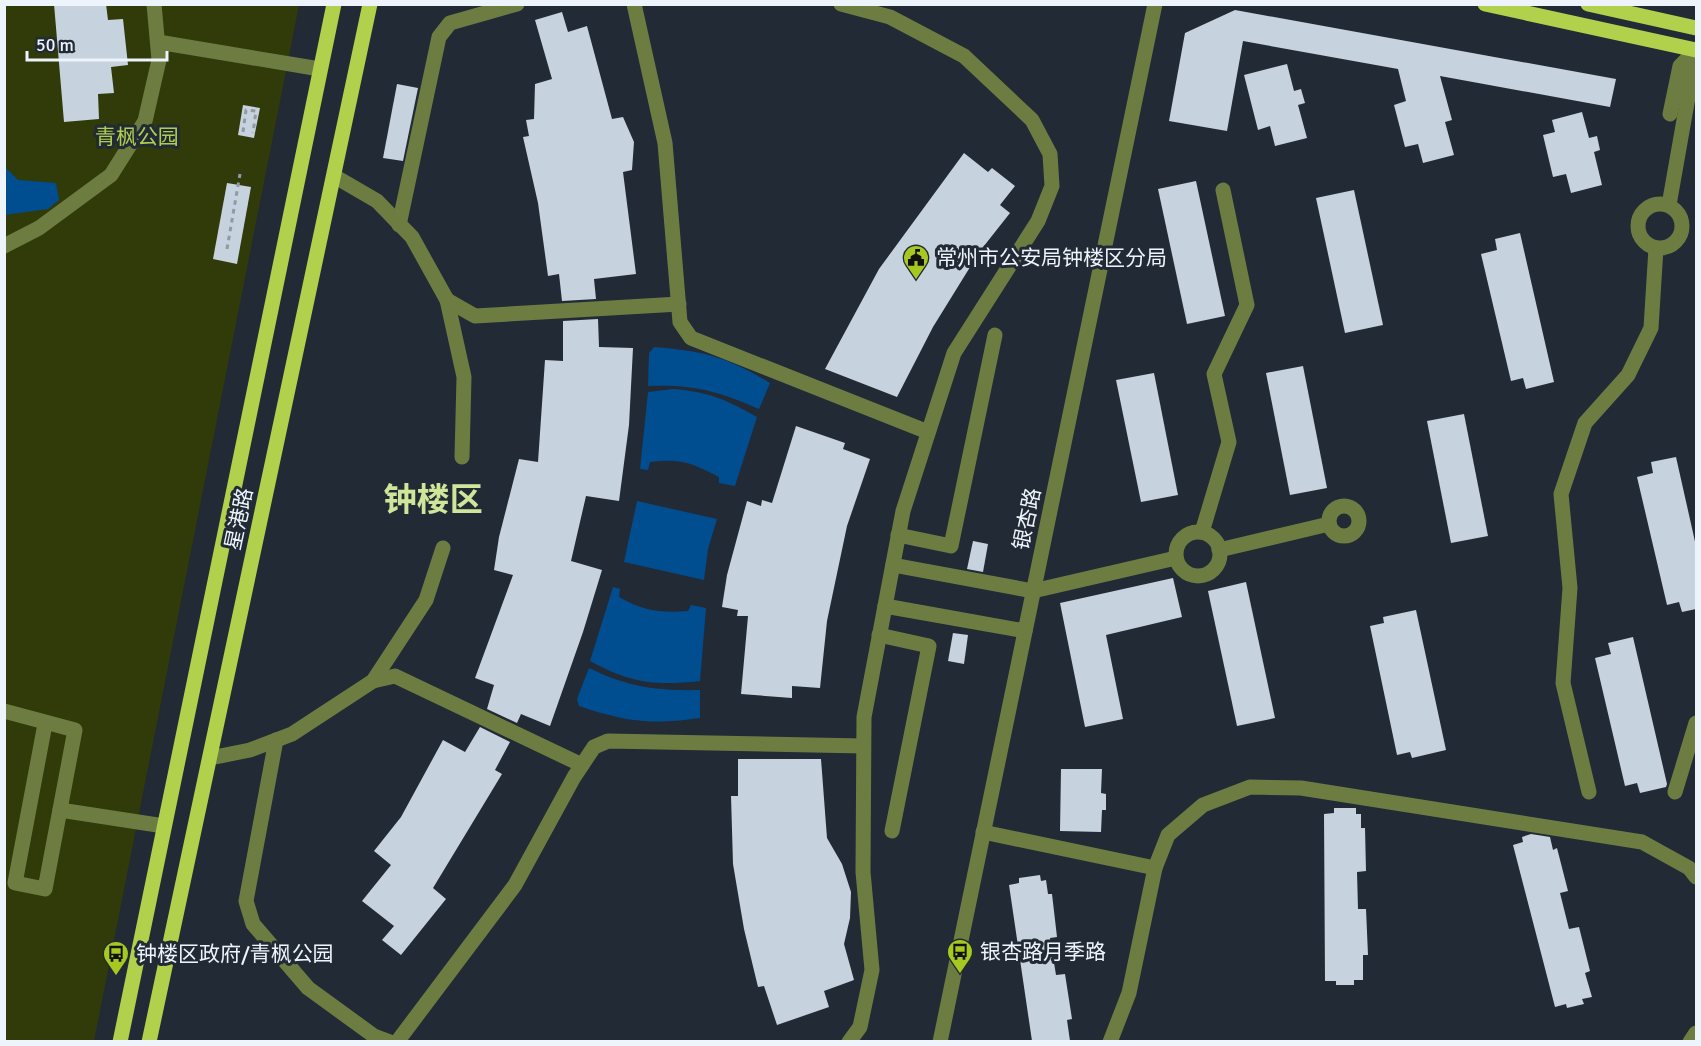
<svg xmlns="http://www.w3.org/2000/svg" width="1701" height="1046" viewBox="0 0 1701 1046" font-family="Signika,'Noto Sans SC',sans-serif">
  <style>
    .green { fill: #303b09 }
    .water { fill: #004d90 }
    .building { fill: #c7d2df }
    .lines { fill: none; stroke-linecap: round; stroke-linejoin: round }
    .path { stroke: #9299a2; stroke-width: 3; stroke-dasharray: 4.5 4.5; stroke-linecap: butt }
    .minor { stroke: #6d7d42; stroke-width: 15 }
    .major { stroke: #b1d14d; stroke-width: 15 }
    .labels { text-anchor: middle; stroke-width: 6; stroke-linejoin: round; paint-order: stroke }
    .park-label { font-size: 21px; fill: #afce4c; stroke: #222a35 }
    .poi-label { font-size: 21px; fill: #eef4fb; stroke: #222a35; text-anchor: start }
    .street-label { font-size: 21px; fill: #eef4fb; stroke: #222a35 }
    .town-label { font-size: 33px; font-weight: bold; fill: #cfe59a; stroke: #222a35 }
  </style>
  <rect width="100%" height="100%" fill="#222a35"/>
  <polygon class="green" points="5,5 299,5 94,1041 5,1042"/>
  <g class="water">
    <polygon points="5,167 18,180 56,183 59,200 48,209 5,215"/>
    <path d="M654 347C704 351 727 357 770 383L759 409C719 391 692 384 648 386L649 353Z"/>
    <path d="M673 389C709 392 725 399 757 417L735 486 719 483V477C693 463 680 458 650 462L648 470 640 469 648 392Z"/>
    <polygon points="637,501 717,519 708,549 704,580 624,562"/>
    <path d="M613 587 620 589 619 597C643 611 661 613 688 611L691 605 706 608 700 681C654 686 630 683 590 661Z"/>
    <path d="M589 668C628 687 656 691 700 690V718C650 725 627 722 579 706L577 699Z"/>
  </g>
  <g class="building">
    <polygon points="54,4 106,4 108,20 123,19 128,65 111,67 114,93 98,94 99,119 64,122"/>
    <polygon points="1235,10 1616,79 1610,107 1440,76 1452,120 1445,122 1454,155 1423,163 1418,144 1405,147 1394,105 1406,101 1398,69 1243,41 1227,131 1169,121 1185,33"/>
    <polygon points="562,12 568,32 587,26 612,119 623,117 634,142 632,170 623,172 636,274 594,279 596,299 562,301 559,274 548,276 538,203 523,137 529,136 526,120 534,119 535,84 552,79 535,20"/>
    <polygon points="1287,64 1294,91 1301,89 1305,103 1298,105 1307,138 1275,146 1270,126 1258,130 1244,75"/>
    <polygon points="397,84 418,88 403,161 383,158"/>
    <polygon points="243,105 260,108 254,138 238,135"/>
    <polygon points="1582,112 1589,138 1597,136 1600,150 1594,152 1602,185 1571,193 1566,174 1553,177 1543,135 1555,132 1552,120"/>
    <polygon points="964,153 988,172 992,168 1015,186 1000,205 1010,213 980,251 933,327 897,397 825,369 879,269"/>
    <polygon points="1196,181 1225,316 1187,324 1158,189"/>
    <polygon points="227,183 251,187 237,264 213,259"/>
    <polygon points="1354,190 1383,325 1345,333 1316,198"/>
    <polygon points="1520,233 1554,382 1526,389 1523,378 1511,381 1481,254 1497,250 1495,239"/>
    <polygon points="598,319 599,347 633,348 629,425 619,501 586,496 571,561 602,570 583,632 550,726 521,714 517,723 487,709 494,685 475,678 513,575 494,570 499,537 519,459 538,462 545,360 563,361 563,321"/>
    <polygon points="1303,366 1327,488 1290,495 1266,373"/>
    <polygon points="1154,373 1178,495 1141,502 1116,380"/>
    <polygon points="1464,414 1488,536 1451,543 1427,421"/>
    <polygon points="796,426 845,443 843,449 870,459 847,526 827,621 820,688 792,686 792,698 741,694 748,616 737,616 738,610 722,607 727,575 747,501 761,506 762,500 772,503"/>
    <polygon points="1676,457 1696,546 1696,609 1682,612 1679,602 1667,605 1637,477 1653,473 1651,462"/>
    <polygon points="973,541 988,544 983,572 967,569"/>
    <polygon points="1173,578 1182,617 1106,635 1123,719 1085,727 1060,603"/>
    <polygon points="1246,582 1275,718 1237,726 1208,591"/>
    <polygon points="1416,610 1446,750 1412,758 1410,752 1397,755 1370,626 1384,623 1383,617"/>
    <polygon points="953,633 968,635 964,664 948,661"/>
    <polygon points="1633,637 1667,784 1666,787 1640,793 1637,783 1625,786 1595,658 1611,654 1608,643"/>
    <polygon points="480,727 510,742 495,770 502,774 433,888 446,899 401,955 382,940 394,926 362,901 391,865 374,851 401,817 443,740 465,752"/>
    <polygon points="738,759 821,759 827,838 842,864 851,892 850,918 844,944 854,980 824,991 829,1007 777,1025 764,986 758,987 744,929 733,864 731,796 738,796"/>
    <polygon points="1061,769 1102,769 1101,793 1106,794 1106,810 1102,810 1101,832 1060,831"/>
    <polygon points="1334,808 1356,808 1356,814 1361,814 1361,828 1365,828 1366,871 1357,872 1358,909 1366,909 1368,955 1363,955 1363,980 1354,980 1354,985 1336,985 1336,981 1325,981 1324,814 1334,813"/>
    <polygon points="1531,834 1550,837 1553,850 1557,848 1568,891 1560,893 1569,929 1579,927 1590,971 1585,973 1592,997 1582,999 1584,1004 1567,1008 1566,1004 1555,1007 1513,845 1523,842 1522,837"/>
    <polygon points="1040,875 1041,881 1046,880 1048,894 1052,894 1057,937 1050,938 1056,975 1065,974 1072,1019 1067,1020 1070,1041 1032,1041 1009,885 1019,883 1019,878"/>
  </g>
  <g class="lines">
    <g class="path">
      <polyline points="243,132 246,110 256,111 253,133"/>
      <polyline points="227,249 240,174"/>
    </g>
    <g class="minor">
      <polyline points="634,4 665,143 680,322 691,338 928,432"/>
      <polyline points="841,4 890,17 964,56 1032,120 1050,154 1052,186 1038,221 954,353 903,511 864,717 863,872 872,970 860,1027 849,1042"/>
      <polyline points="158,42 320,69"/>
      <polyline points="1670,114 1680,66 1696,50"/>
      <polyline points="334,176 377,201 412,237 447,300 464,377 462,457"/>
      <circle cx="1660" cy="226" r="22"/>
      <polyline points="1669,205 1696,52"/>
      <polyline points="399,225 439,37 450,23 517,4"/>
      <polyline points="4,246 39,228 111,175 145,121 159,60 154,4"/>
      <polyline points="447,300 475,316 679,304"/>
      <circle cx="1344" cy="521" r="15"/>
      <polyline points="1202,532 1229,442 1214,374 1247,305 1223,190"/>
      <circle cx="1198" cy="554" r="22"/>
      <polyline points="898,535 951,546 995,335"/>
      <polyline points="1219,550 1329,524"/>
      <polyline points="893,565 1033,591 1176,558"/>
      <polyline points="885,606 1025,631"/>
      <polyline points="879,635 929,646 892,831"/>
      <polyline points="373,681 395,676 582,765"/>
      <polyline points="4,711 75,730 45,889 15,883 45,724"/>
      <polyline points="276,740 246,901 253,924 308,988 374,1036 390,1042"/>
      <polyline points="210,758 250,750 292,734 373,681 426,600 443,548"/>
      <polyline points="1589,792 1563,683 1570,588 1561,494 1585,423 1628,375 1651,328 1656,248"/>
      <polyline points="1675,792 1696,723"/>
      <polyline points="60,810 164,826"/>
      <polyline points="983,832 1155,868"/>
      <polyline points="397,1042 515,885 574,777 594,747 608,741 863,746"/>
      <polyline points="940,1042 1155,4"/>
      <polyline points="1110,1042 1129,993 1155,868 1168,835 1203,805 1250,787 1301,788 1642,842 1689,868 1696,877"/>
      <polyline points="1690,1042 1696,1033"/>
    </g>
    <g class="major">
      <polyline points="1485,4 1696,50"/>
      <polyline points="1588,4 1696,28"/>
      <polyline points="120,1042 334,4"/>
      <polyline points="149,1042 370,4"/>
    </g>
  </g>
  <defs>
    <symbol id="civic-pin" viewBox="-11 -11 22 30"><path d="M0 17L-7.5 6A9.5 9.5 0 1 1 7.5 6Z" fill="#a6c821" stroke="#222a35"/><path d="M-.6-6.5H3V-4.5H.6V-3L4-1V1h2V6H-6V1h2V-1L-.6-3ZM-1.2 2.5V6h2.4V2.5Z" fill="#111"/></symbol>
    <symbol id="bus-pin" viewBox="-11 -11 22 30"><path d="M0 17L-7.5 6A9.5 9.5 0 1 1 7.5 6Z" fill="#a6c821" stroke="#222a35"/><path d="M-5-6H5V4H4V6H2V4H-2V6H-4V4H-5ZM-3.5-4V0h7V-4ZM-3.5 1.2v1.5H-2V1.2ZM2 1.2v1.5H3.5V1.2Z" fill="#111"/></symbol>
  </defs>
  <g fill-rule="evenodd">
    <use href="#civic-pin" x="901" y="243" width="30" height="40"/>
    <use href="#bus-pin" x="945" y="937" width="30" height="40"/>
    <use href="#bus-pin" x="101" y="939" width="30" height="40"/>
  </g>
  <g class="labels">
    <g class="park-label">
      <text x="137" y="144">青枫公园</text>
    </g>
    <g class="poi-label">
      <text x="936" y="265">常州市公安局钟楼区分局</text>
      <text x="980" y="959">银杏路月季路</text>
      <text x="136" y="961">钟楼区政府/青枫公园</text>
    </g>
    <g class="street-label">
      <text transform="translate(239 519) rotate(-78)" y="7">星港路</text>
      <text transform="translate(1027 519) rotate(-78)" y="7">银杏路</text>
    </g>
    <g class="town-label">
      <text x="433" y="511">钟楼区</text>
    </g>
  </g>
  <rect width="1701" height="1046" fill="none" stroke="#eef4fb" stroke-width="12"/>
  <path d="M27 51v9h140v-9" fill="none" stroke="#eef4fb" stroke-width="3"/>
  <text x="36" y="51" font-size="18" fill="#eef4fb" stroke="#222a35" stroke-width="4.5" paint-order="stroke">50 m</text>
</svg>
